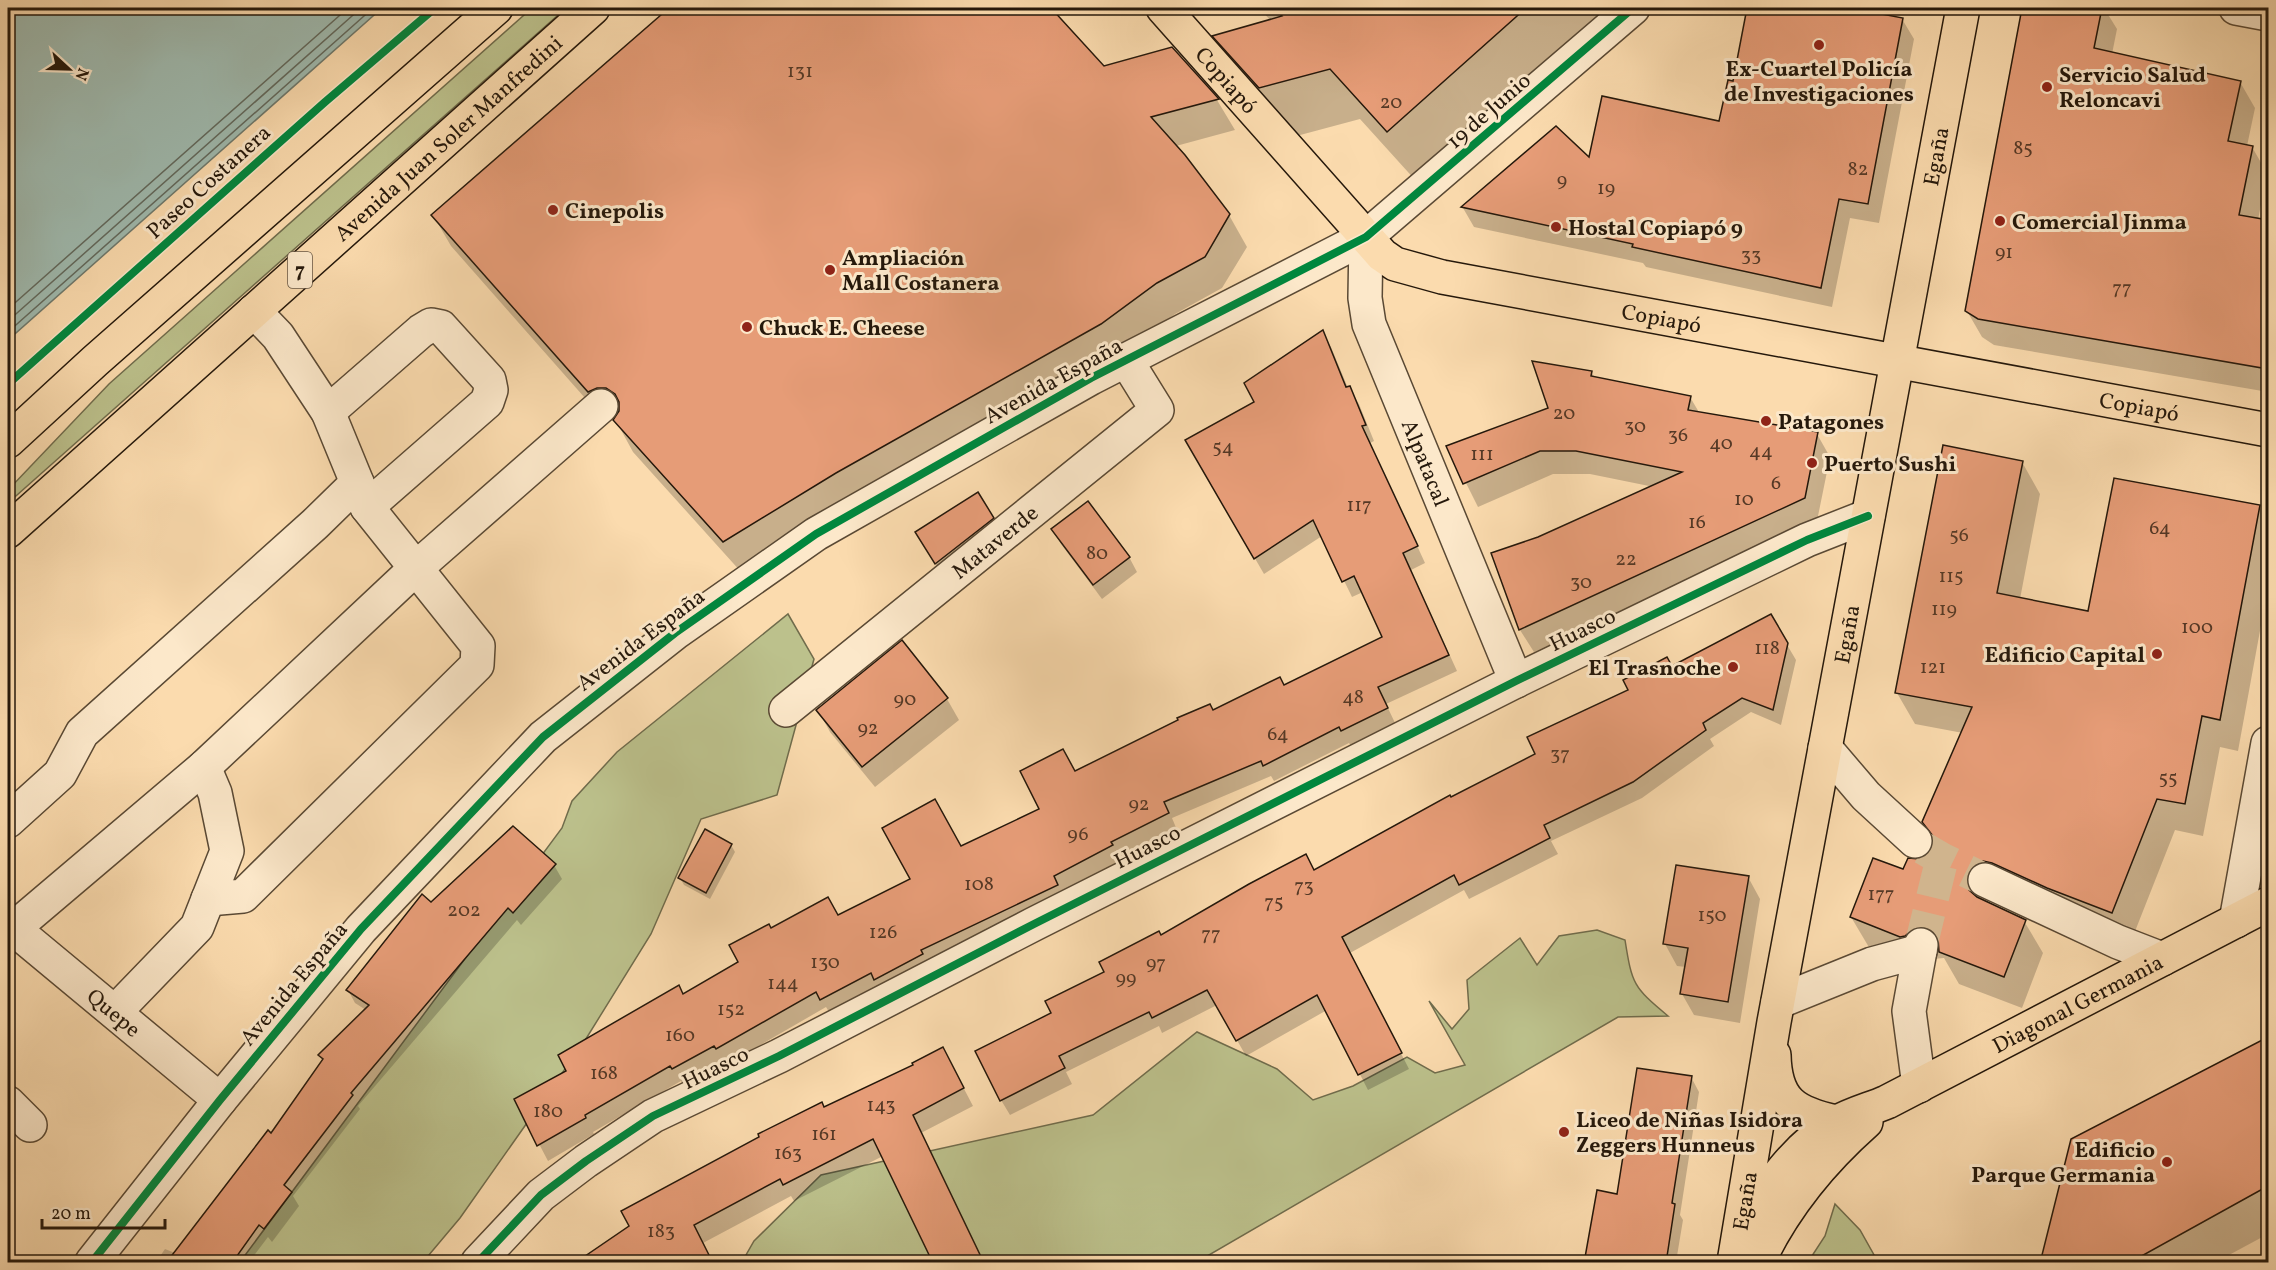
<svg xmlns="http://www.w3.org/2000/svg" width="2276" height="1270" viewBox="0 0 2276 1270" font-family="Vollkorn,serif">
  <style>
    .green { fill: #bcc18c; stroke: #706c4c; stroke-width: 1.5 }
    .water { fill: #9fbaaf; stroke: #6e796d; stroke-width: 1.5 }
    .shadow { fill: #0003 }
    .lines { fill: none; stroke-linecap: round; stroke-linejoin: round }
    .shore { stroke: #62695d; stroke-width: 1.5 }
    .building { fill: #e69c77; stroke: #25180b; stroke-width: 1.5 }
    .minor-tunnel { stroke: #d0b48d; stroke-width: 33; stroke-dasharray: 33 16; stroke-linecap: butt }
    .minor-casing { stroke: #5a4934; stroke-width: 36 }
    .major-casing { stroke: #25180b; stroke-width: 36 }
    .highway-casing { stroke: #25180b; stroke-width: 36 }
    .minor { stroke: #fce8ca; stroke-width: 33 }
    .major { stroke: #fbdbae; stroke-width: 33 }
    .highway { stroke: #fbdbae; stroke-width: 33 }
    .cycleway-casing { stroke: #fce8ca; stroke-width: 11 }
    .cycleway { stroke: #00873e; stroke-width: 8 }
    .poi-dot { fill: #8f2418; stroke: #fce8ca; stroke-width: 2 }
    .labels { text-anchor: middle; stroke-width: 6; stroke-linejoin: round; paint-order: stroke }
    .number-label { font-size: 20px; fill: #553926 }
    .shield { fill: #fce8ca; stroke: #665644; stroke-width: 1.5 }
    .shield-label { font-size: 21px; font-weight: bold; fill: #25180b }
    .poi-label { font-size: 22px; font-weight: bold; fill: #25180b; stroke: #fce8ca; text-anchor: start }
    .street-label { font-size: 22px; fill: #25180b; stroke: #fce8ca }
  </style>
  <rect width="100%" height="100%" fill="#fbdbae"/>
  <filter id="stains"><feTurbulence type="fractalNoise" baseFrequency=".00333" numOctaves="4"/><feColorMatrix values="0 0 0 0 .2 0 0 0 0 .09 0 0 0 0 .02 0 0 0 .5 -.17"/></filter>
  <radialGradient id="worn" r=".72"><stop offset=".6" stop-color="#630" stop-opacity="0"/><stop offset="1" stop-color="#630" stop-opacity=".3"/></radialGradient>
  <g class="green">
    <polygon points="532,8 566,8 8,503 9,489 109,384"/>
    <polygon points="788,614 814,659 777,795 701,819 651,934 584,1042 460,1218 423,1262 240,1262 562,828 572,801 617,752"/>
    <path d="M1597 930 1625 940C1632 984 1633 987 1668 1016L1618 1017 1197 1262H742L754 1241 821 1175 1093 1115 1197 1032 1277 1069 1313 1100 1353 1086 1407 1057 1435 1073 1465 1065 1429 1001 1452 1029 1469 1009 1467 980 1520 938 1537 965 1559 936Z"/>
    <polygon points="1835,1204 1860,1230 1878,1262 1808,1262 1825,1236"/>
  </g>
  <polygon class="water" points="8,8 382,8 8,340"/>
  <g class="shadow">
    <polygon points="672,8 1049,8 1103,67 1172,48 1217,100 1235,130 1176,146 1229,215 1247,247 1222,288 1175,314 1119,355 742,573 633,452 615,419 607,423 451,246 433,215"/>
    <polygon points="1259,8 1610,8 1417,182 1360,119 1289,138 1243,86 1215,36 1271,21"/>
    <polygon points="1749,8 1842,8 1902,19 1914,39 1879,223 1850,218 1832,307 1646,267 1643,263 1474,227 1463,208 1556,128 1589,160 1720,123 1734,83"/>
    <polygon points="2023,8 2104,8 2117,29 2112,54 2240,82 2255,108 2247,146 2252,147 2267,173 2258,220 2268,222 2268,392 1994,345 1982,337 1967,311"/>
    <polygon points="1322,332 1331,347 1348,388 1349,388 1359,404 1374,441 1370,443 1425,563 1411,570 1457,671 1386,704 1396,725 1351,746 1349,743 1274,781 1271,776 1172,818 1177,830 1119,858 1121,862 831,1015 826,1007 726,1065 725,1061 682,1084 681,1081 593,1132 594,1134 548,1161 516,1100 569,1071 683,995 740,962 770,930 838,917 912,880 960,848 1041,810 1075,773 1213,712 1284,687 1384,638 1363,592 1352,597 1322,536 1264,574 1187,441 1256,402"/>
    <polygon points="1591,372 1595,378 1690,397 1700,414 1817,434 1830,457 1817,521 1534,652 1520,630 1493,554 1539,539 1654,487 1590,474 1553,474 1478,507 1448,447 1550,409"/>
    <polygon points="2022,462 2040,494 2020,599 2090,613 2259,506 2268,522 2268,587 2238,751 2220,747 2203,836 2175,830 2130,944 1992,897 1987,903 2024,921 2043,953 2022,1008 1959,984 1944,958 1933,959 1870,949 1851,917 1930,854 1935,841 1923,822 1963,733 1915,724 1897,693"/>
    <polygon points="993,518 1001,533 944,577 925,547"/>
    <polygon points="1052,529 1129,557 1137,572 1102,599 1061,544"/>
    <polygon points="1770,616 1796,660 1781,725 1751,712 1710,739 1714,746 1642,798 1551,841 1558,854 1469,899 1464,890 1350,953 1409,1069 1368,1090 1327,1010 1246,1056 1217,1005 1162,1033 1159,1026 1066,1072 1072,1084 1010,1115 1001,1100 1053,1014 1106,973 1161,937 1314,871 1537,755 1630,691"/>
    <polygon points="947,699 959,720 875,787 830,732 818,710"/>
    <polygon points="731,845 735,852 710,899 684,885 680,878"/>
    <polygon points="554,865 562,879 521,925 517,920 358,1106 360,1109 293,1196 299,1206 272,1242 268,1237 249,1262 156,1262 165,1249 175,1253 272,1135 323,1061 320,1056 366,1010 355,1003 348,990 431,904"/>
    <polygon points="1748,877 1760,899 1740,1023 1694,1015 1682,994 1686,967 1677,966 1665,944"/>
    <polygon points="2268,1039 2268,1234 2216,1262 2041,1262 2073,1140"/>
    <polygon points="952,1066 973,1106 921,1133 984,1262 935,1262 883,1156 794,1201 791,1196 703,1243 578,1262 824,1109"/>
    <polygon points="1691,1077 1699,1092 1680,1215 1683,1220 1676,1262 1586,1262 1618,1196"/>
  </g>
  <g class="lines">
    <g class="shore">
      <polyline points="8,309 348,8"/>
      <polyline points="8,321 361,8"/>
      <polyline points="8,332 373,8"/>
    </g>
  </g>
  <g class="building">
    <polygon points="669,8 1051,8 1104,66 1172,47 1219,99 1151,117 1185,155 1230,214 1205,257 1157,283 1101,324 836,473 723,542 613,420 619,411 619,402 615,394 606,388 597,388 588,392 431,215"/>
    <polygon points="1274,8 1526,8 1387,132 1330,69 1259,88 1212,36 1282,16"/>
    <polygon points="1747,8 1850,8 1903,18 1868,204 1839,199 1821,288 1632,247 1633,244 1461,207 1556,126 1589,157 1602,96 1719,121 1728,80 1733,81"/>
    <polygon points="2022,8 2102,8 2094,48 2241,81 2228,141 2253,146 2239,215 2268,220 2268,369 1978,319 1965,311"/>
    <polygon points="1323,330 1346,387 1350,386 1366,425 1362,426 1418,546 1403,553 1449,655 1378,687 1388,708 1341,731 1339,727 1263,766 1261,761 1164,802 1169,813 1111,842 1113,845 1054,876 1058,885 921,950 923,954 874,980 871,973 820,1000 816,992 716,1049 714,1046 672,1069 670,1066 585,1115 586,1118 537,1146 514,1099 566,1071 558,1055 679,985 683,994 738,962 729,945 769,924 771,928 828,897 838,915 910,879 882,828 935,799 961,846 1039,809 1020,771 1063,749 1075,771 1178,720 1177,718 1210,704 1213,710 1280,677 1284,685 1382,637 1354,576 1342,582 1313,520 1254,559 1185,440 1254,402 1244,383"/>
    <polygon points="1532,361 1592,371 1591,376 1691,396 1688,410 1818,432 1805,498 1519,630 1491,553 1538,537 1682,472 1576,451 1540,451 1463,484 1446,446 1548,408"/>
    <polygon points="1943,445 2023,461 1997,593 2088,611 2114,478 2260,505 2220,720 2202,716 2185,804 2157,799 2112,913 2047,888 1992,863 1983,861 1974,865 1968,872 1966,882 1969,890 1977,897 2026,920 2004,977 1939,952 1938,938 1934,931 1925,927 1914,928 1905,936 1900,937 1850,917 1873,858 1903,869 1908,858 1920,859 1929,853 1933,844 1933,836 1922,822 1972,707 1895,693"/>
    <polygon points="978,492 994,518 935,564 915,532"/>
    <polygon points="1088,501 1130,557 1093,585 1051,529"/>
    <polygon points="1771,614 1788,643 1773,710 1742,698 1703,723 1706,730 1633,782 1544,825 1550,838 1459,885 1454,875 1342,937 1402,1053 1358,1075 1317,995 1236,1041 1207,990 1152,1018 1149,1012 1059,1056 1065,1068 1000,1101 975,1051 1051,1013 1045,1001 1104,972 1099,962 1159,931 1161,935 1249,884 1306,854 1314,870 1450,795 1451,797 1535,754 1527,737 1628,690 1623,680 1667,657 1672,666"/>
    <polygon points="902,640 948,698 862,767 816,710"/>
    <polygon points="513,826 556,864 513,913 508,908 351,1093 353,1095 284,1185 292,1192 264,1229 259,1225 232,1263 166,1263 268,1130 271,1133 323,1059 318,1055 369,1005 346,990 422,894 431,902"/>
    <polygon points="705,829 732,844 706,893 678,878"/>
    <polygon points="1676,865 1749,876 1728,1002 1680,994 1688,948 1663,944"/>
    <polygon points="2268,1037 2268,1186 2129,1263 2040,1263 2071,1139"/>
    <polygon points="943,1047 964,1088 913,1115 984,1263 933,1263 873,1139 783,1185 780,1179 694,1225 713,1263 575,1263 629,1226 621,1211 759,1137 758,1134 822,1102 824,1107 913,1065 912,1063"/>
    <polygon points="1637,1068 1692,1076 1672,1203 1675,1204 1666,1263 1584,1263 1597,1190 1617,1194"/>
  </g>
  <g class="lines">
    <g class="minor-tunnel">
      <polyline points="1923,848 1942,859 1985,880"/>
      <polyline points="1921,945 1942,859"/>
    </g>
    <defs>
      <g id="minor">
        <polyline points="2236,8 2268,14"/>
        <path id="s1" d="M1366 237 1365 298 1369 324 1516 681"/>
        <polyline points="328,412 421,331 431,325 441,327 489,380 491,390 487,402 367,507"/>
        <path id="s2" d="M786 710 1157 410 1126 360"/>
        <polyline points="1825,748 1866,796 1915,841"/>
        <polyline points="8,821 60,774 82,733 315,524 357,483"/>
        <polyline points="1985,880 2118,942 2162,959"/>
        <polyline points="208,899 243,896 477,665 478,646 367,507 328,412 278,336 254,311"/>
        <polyline points="2236,921 2268,743"/>
        <path id="s3" d="M8 924 220 1100"/>
        <polyline points="13,929 204,767 415,569 601,406"/>
        <polyline points="1778,1002 1872,964 1920,951"/>
        <polyline points="115,1012 197,927 227,851 215,793 204,767"/>
        <polyline points="1919,1086 1909,1011 1921,945"/>
        <polyline points="8,1103 30,1125"/>
        <polyline points="92,1262 220,1100 361,929 543,737 675,633 816,534 1091,378 1366,237 1633,8"/>
        <polyline points="478,1262 541,1195 586,1161 653,1116 779,1056 1034,924 1516,681 1807,540 1868,516"/>
      </g>
      <g id="major">
        <path id="s4" d="M1163 8 1382 255 1395 264 1442 277 2268 430"/>
        <path d="M1774 1055C1775 1101 1794 1113 1836 1122"/>
        <path id="s5" d="M1748 1227C1762 1190 1801 1143 1836 1123 1851 1114 1871 1109 1887 1102L2268 904"/>
        <path id="s6" d="M1734 1262 1774 1022 1963 8"/>
        <path d="M1758 1262C1783 1209 1822 1161 1866 1122"/>
      </g>
      <g id="highway">
        <polyline points="8,441 95,361 496,8"/>
        <path id="s7" d="M8 531 593 8"/>
      </g>
    </defs>
    <use href="#minor" class="minor-casing"/>
    <use href="#major" class="major-casing"/>
    <use href="#highway" class="highway-casing"/>
    <use href="#minor" class="minor"/>
    <use href="#major" class="major"/>
    <use href="#highway" class="highway"/>
    <defs>
      <g id="cycleway">
        <polyline points="8,384 325,102 435,8"/>
        <polyline points="92,1262 220,1100 361,929 543,737 675,633 816,534 1091,378 1366,237 1633,8"/>
        <polyline points="478,1262 541,1195 586,1161 653,1116 779,1056 1034,924 1516,681 1807,540 1868,516"/>
      </g>
    </defs>
    <use href="#cycleway" class="cycleway-casing"/>
    <use href="#cycleway" class="cycleway"/>
  </g>
  <g class="poi-dot">
    <circle cx="1819" cy="45" r="6"/>
    <circle cx="2047" cy="87" r="6"/>
    <circle cx="553" cy="210" r="6"/>
    <circle cx="2000" cy="221" r="6"/>
    <circle cx="1556" cy="227" r="6"/>
    <circle cx="830" cy="270" r="6"/>
    <circle cx="747" cy="327" r="6"/>
    <circle cx="1766" cy="421" r="6"/>
    <circle cx="1812" cy="463" r="6"/>
    <circle cx="2157" cy="654" r="6"/>
    <circle cx="1733" cy="667" r="6"/>
    <circle cx="1564" cy="1132" r="6"/>
    <circle cx="2167" cy="1162" r="6"/>
  </g>
  <g class="labels">
    <g class="number-label">
      <text x="800" y="77">131</text>
      <text x="1391" y="108">20</text>
      <text x="2023" y="154">85</text>
      <text x="1858" y="175">82</text>
      <text x="1562" y="186">9</text>
      <text x="1606" y="194">19</text>
      <text x="2004" y="258">91</text>
      <text x="1751" y="261">33</text>
      <text x="2122" y="294">77</text>
      <text x="1564" y="419">20</text>
      <text x="1635" y="432">30</text>
      <text x="1678" y="441">36</text>
      <text x="1721" y="449">40</text>
      <text x="1223" y="453">54</text>
      <text x="1761" y="457">44</text>
      <text x="1482" y="460">111</text>
      <text x="1776" y="489">6</text>
      <text x="1744" y="505">10</text>
      <text x="1359" y="511">117</text>
      <text x="1697" y="528">16</text>
      <text x="2160" y="534">64</text>
      <text x="1959" y="541">56</text>
      <text x="1097" y="559">80</text>
      <text x="1626" y="565">22</text>
      <text x="1951" y="582">115</text>
      <text x="1581" y="588">30</text>
      <text x="1944" y="615">119</text>
      <text x="2197" y="633">100</text>
      <text x="1767" y="654">118</text>
      <text x="1933" y="673">121</text>
      <text x="1353" y="703">48</text>
      <text x="905" y="705">90</text>
      <text x="868" y="734">92</text>
      <text x="1278" y="740">64</text>
      <text x="1560" y="760">37</text>
      <text x="2168" y="784">55</text>
      <text x="1139" y="810">92</text>
      <text x="1078" y="840">96</text>
      <text x="979" y="890">108</text>
      <text x="1304" y="892">73</text>
      <text x="1881" y="900">177</text>
      <text x="1274" y="908">75</text>
      <text x="464" y="916">202</text>
      <text x="1712" y="921">150</text>
      <text x="883" y="938">126</text>
      <text x="1211" y="940">77</text>
      <text x="825" y="968">130</text>
      <text x="1156" y="969">97</text>
      <text x="1126" y="984">99</text>
      <text x="783" y="989">144</text>
      <text x="731" y="1015">152</text>
      <text x="680" y="1041">160</text>
      <text x="604" y="1079">168</text>
      <text x="881" y="1111">143</text>
      <text x="548" y="1117">180</text>
      <text x="824" y="1140">161</text>
      <text x="788" y="1159">163</text>
      <text x="661" y="1237">183</text>
    </g>
    <rect class="shield" x="288" y="252" width="24" height="36" rx="4.5"/>
    <g class="shield-label">
      <text x="300" y="277">7</text>
    </g>
    <g class="poi-label">
      <text x="1819" y="76" text-anchor="middle">Ex-Cuartel Policía<tspan x="1819" dy="25">de Investigaciones</tspan></text>
      <text x="2059" y="82">Servicio Salud<tspan x="2059" dy="25">Reloncavi</tspan></text>
      <text x="565" y="218">Cinepolis</text>
      <text x="2012" y="229">Comercial Jinma</text>
      <text x="1568" y="235">Hostal Copiapó 9</text>
      <text x="842" y="265">Ampliación<tspan x="842" dy="25">Mall Costanera</tspan></text>
      <text x="759" y="335">Chuck E. Cheese</text>
      <text x="1778" y="429">Patagones</text>
      <text x="1824" y="471">Puerto Sushi</text>
      <text x="2145" y="662" text-anchor="end">Edificio Capital</text>
      <text x="1721" y="675" text-anchor="end">El Trasnoche</text>
      <text x="1576" y="1127">Liceo de Niñas Isidora<tspan x="1576" dy="25">Zeggers Hunneus</tspan></text>
      <text x="2155" y="1157" text-anchor="end">Edificio<tspan x="2155" dy="25">Parque Germania</tspan></text>
    </g>
    <g class="street-label">
      <text dy="8" stroke="none"><textPath href="#s4" startOffset="96">Copiapó</textPath></text>
      <text transform="translate(1488 110) rotate(-41)" y="8">19 de Junio</text>
      <text dy="8" stroke="none"><textPath href="#s7" startOffset="590">Avenida Juan Soler Manfredini</textPath></text>
      <text dy="8" stroke="none"><textPath href="#s6" startOffset="1124">Egaña</textPath></text>
      <text transform="translate(208 181) rotate(-42)" y="8">Paseo Costanera</text>
      <text dy="8" stroke="none"><textPath href="#s4" startOffset="618">Copiapó</textPath></text>
      <text transform="translate(1053 380) rotate(-29)" y="8">Avenida España</text>
      <text dy="8" stroke="none"><textPath href="#s4" startOffset="1104">Copiapó</textPath></text>
      <text dy="8" stroke="none"><textPath href="#s1" startOffset="237">Alpatacal</textPath></text>
      <text dy="8" stroke="none"><textPath href="#s2" startOffset="268">Mataverde</textPath></text>
      <text transform="translate(1582 629) rotate(-26)" y="8">Huasco</text>
      <text dy="8" stroke="none"><textPath href="#s6" startOffset="638">Egaña</textPath></text>
      <text transform="translate(640 639) rotate(-37)" y="8">Avenida España</text>
      <text transform="translate(1147 846) rotate(-27)" y="8">Huasco</text>
      <text transform="translate(293 983) rotate(-50)" y="8">Avenida España</text>
      <text dy="8" stroke="none"><textPath href="#s5" startOffset="408">Diagonal Germania</textPath></text>
      <text dy="8" stroke="none"><textPath href="#s3" startOffset="138">Quepe</textPath></text>
      <text transform="translate(715 1067) rotate(-26)" y="8">Huasco</text>
      <text dy="8" stroke="none"><textPath href="#s6" startOffset="62">Egaña</textPath></text>
    </g>
  </g>
  <rect width="2276" height="1270" fill="none" stroke="#fbdbae" stroke-width="30"/>
  <rect x="9" y="9" width="2258" height="1252" fill="none" stroke="#25180b" stroke-width="3"/>
  <rect x="15" y="15" width="2246" height="1240" fill="none" stroke="#25180b" stroke-width="1.5"/>
  <g transform="translate(69 69) rotate(112)" stroke="#fce8ca" stroke-width="4.5" paint-order="stroke">
  <path d="M0-4.5L10 22L0 15L-10 22Z" fill="#25180b"/>
  <text y="-9" font-size="16" font-weight="bold" text-anchor="middle" fill="#25180b">N</text>
  </g>
  <path d="M42 1219v9h123v-9" fill="none" stroke="#25180b" stroke-width="3"/>
  <text x="51" y="1219" font-size="18" fill="#25180b" stroke="#fce8ca" stroke-width="4.5" paint-order="stroke">20 m</text>
  <rect width="100%" height="100%" filter="url(#stains)"/>
  <rect width="100%" height="100%" fill="url(#worn)"/>
</svg>
